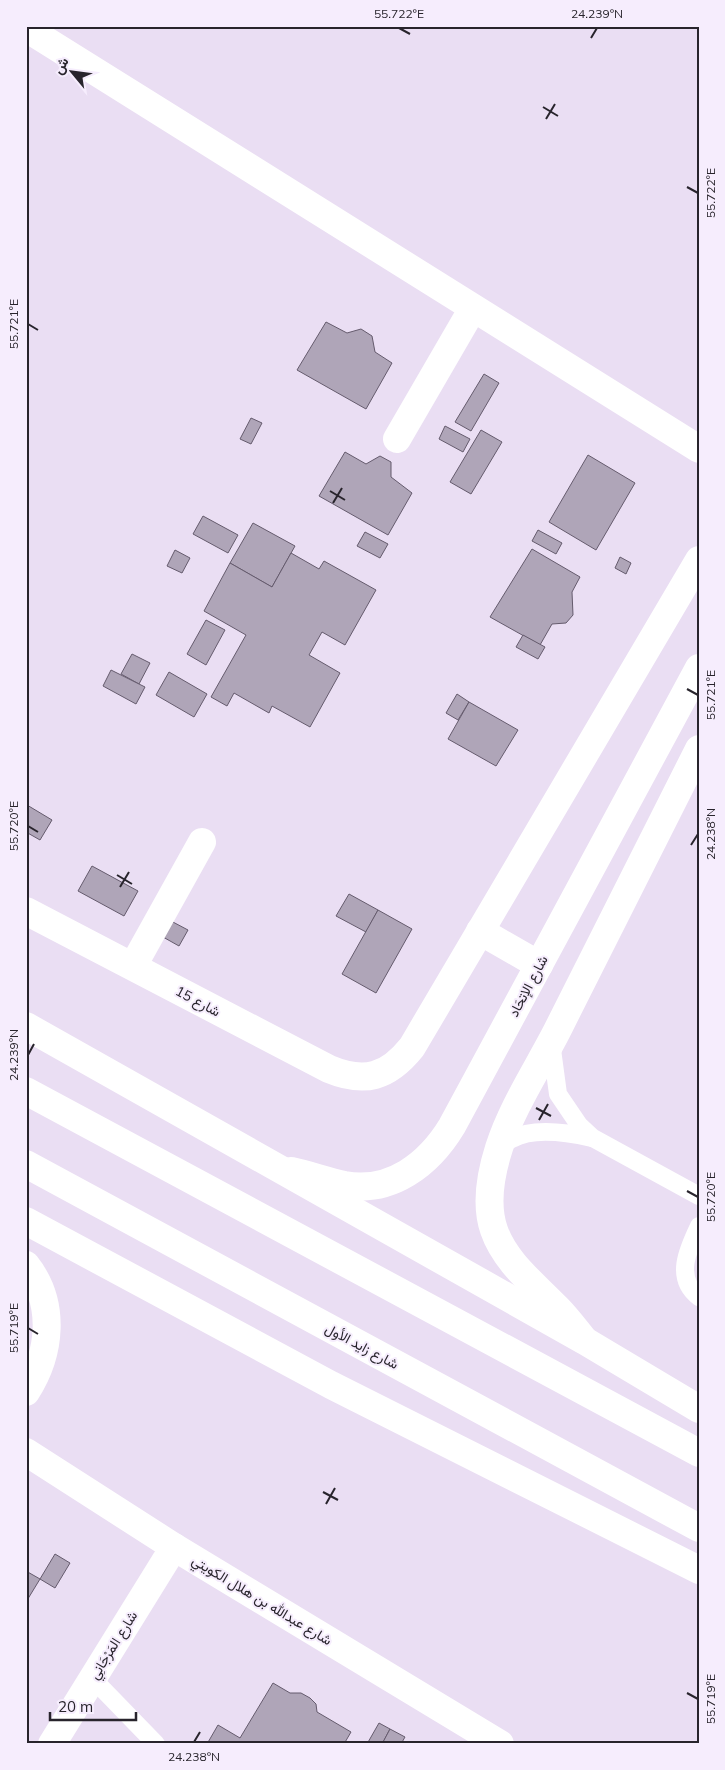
<svg xmlns="http://www.w3.org/2000/svg" width="725" height="1770" viewBox="0 0 725 1770" font-family="Mulish,Vazirmatn,sans-serif">
  <style>
    .building { fill: #afa5b8; stroke: #655b6d }
    .lines { fill: none; stroke-linecap: round; stroke-linejoin: round }
    .lane { stroke: #fff; stroke-width: 18 }
    .street { stroke: #fff; stroke-width: 28 }
    .primary { stroke: #fff; stroke-width: 28 }
    .ticks { fill: none; stroke: #28242c; stroke-width: 2 }
    .labels { text-anchor: middle; stroke-width: 4; stroke-linejoin: round; paint-order: stroke }
    .street-label { font-size: 14px; fill: #28242c; stroke: #f6edfd }
    .neatline { fill: none; stroke: #28242c; stroke-width: 2 }
    .ticks-label { font-size: 12px; text-anchor: middle; fill: #28242c }
  </style>
  <rect width="100%" height="100%" fill="#eadef3"/>
  <g class="building">
    <polygon points="326,322 347,333 361,329 372,336 375,352 392,363 366,409 297,370"/>
    <polygon points="484,374 499,383 471,431 455,422"/>
    <polygon points="251,418 262,423 251,444 240,439"/>
    <polygon points="445,426 470,439 463,452 439,439"/>
    <polygon points="481,430 502,442 471,494 450,482"/>
    <polygon points="345,452 366,464 380,456 391,462 391,477 412,493 388,535 319,496"/>
    <polygon points="588,455 635,483 596,550 549,522"/>
    <polygon points="203,516 238,535 228,553 193,534"/>
    <polygon points="253,523 295,546 272,587 230,563"/>
    <polygon points="538,530 562,543 556,554 532,541"/>
    <polygon points="365,532 388,544 380,558 357,546"/>
    <polygon points="532,549 580,577 572,592 573,615 566,623 552,624 540,645 490,617"/>
    <polygon points="175,550 190,558 182,573 167,566"/>
    <polygon points="291,553 319,569 324,561 376,590 345,645 322,632 309,655 340,673 310,727 272,706 269,713 234,693 227,706 211,697 246,635 204,611 230,563 272,587"/>
    <polygon points="620,557 631,563 626,574 615,568"/>
    <polygon points="206,620 225,630 206,665 187,654"/>
    <polygon points="523,635 545,647 538,659 516,647"/>
    <polygon points="132,654 150,663 139,684 121,674"/>
    <polygon points="111,670 145,687 136,704 103,686"/>
    <polygon points="169,672 207,694 194,717 156,695"/>
    <polygon points="457,694 469,702 458,720 446,713"/>
    <polygon points="469,702 518,730 496,766 448,739"/>
    <polygon points="27,805 52,820 40,840 26,832"/>
    <polygon points="92,866 138,891 124,916 78,891"/>
    <polygon points="349,894 378,910 366,932 336,916"/>
    <polygon points="378,910 412,929 376,993 342,974"/>
    <polygon points="171,921 188,930 179,946 163,937"/>
    <polygon points="55,1554 70,1563 55,1588 40,1579"/>
    <polygon points="26,1571 40,1579 26,1602"/>
    <polygon points="273,1683 290,1693 301,1693 310,1698 316,1704 317,1712 351,1732 344,1744 207,1744 218,1725 240,1738"/>
    <polygon points="379,1723 390,1729 382,1744 367,1744"/>
    <polygon points="390,1729 405,1737 401,1744 382,1744"/>
  </g>
  <g class="lines">
    <g class="lane">
      <polyline points="551,1042 558,1094 579,1125 593,1138 699,1196"/>
      <path d="M499 1148C503 1145 507 1141 512 1139 533 1127 570 1133 592 1138"/>
      <path d="M699 1226C688 1249 674 1278 699 1297"/>
      <polyline points="92,1678 156,1744"/>
    </g>
    <g class="street">
      <polyline points="26,28 699,449"/>
      <polyline points="397,439 473,308"/>
      <path d="M26 911 329 1069C365 1084 388 1077 412 1047L699 560"/>
      <polyline points="480,931 539,965"/>
      <polyline points="133,966 202,842"/>
      <path d="M291 1171C309 1175 326 1181 344 1185 391 1194 429 1164 452 1126L699 668"/>
      <path d="M26 1265C56 1303 51 1353 26 1392"/>
      <path d="M584 1340C575 1329 567 1318 557 1308 534 1284 505 1262 494 1230 485 1204 491 1173 499 1148 513 1104 541 1064 561 1023 607 931 653 840 699 749"/>
      <polyline points="26,1452 174,1547 500,1744"/>
      <polyline points="52,1744 174,1547"/>
    </g>
    <g class="primary">
      <polyline points="26,1026 585,1341 699,1409"/>
      <polyline points="26,1091 699,1453"/>
      <polyline points="26,1164 699,1528"/>
      <polyline points="26,1221 331,1385 699,1570"/>
    </g>
  </g>
  <path class="ticks" d="M399 28 410 34M591 38 597 28M543 107 558 116M546 119 555 104M687 187 698 193M28 324 38 330M330 491 345 500M333 503 342 488M687 689 698 695M28 826 38 832M691 845 698 834M117 875 132 884M120 887 129 872M28 1055 34 1044M536 1108 551 1116M539 1120 548 1104M687 1191 698 1197M28 1328 38 1334M323 1492 338 1500M326 1504 335 1488M687 1693 698 1699M194 1742 200 1732"/>
  <g class="labels">
    <g class="street-label">
      <text transform="translate(528 986) rotate(-62)" y="5">شارع الإتحَاد</text>
      <text transform="translate(198 1001) rotate(28)" y="5">شارع 15</text>
      <text transform="translate(362 1346) rotate(28)" y="5">شارع زايد الأول</text>
      <text transform="translate(262 1600) rotate(31)" y="5">شارع عبدالله بن هلال الكويتي</text>
      <text transform="translate(113 1645) rotate(-58)" y="5">شارع المَرْجَانِي</text>
    </g>
  </g>
  <rect width="725" height="1770" fill="none" stroke="#f6edfd" stroke-width="55"/>
  <g transform="translate(72 72) rotate(299)" stroke="#f6edfd" stroke-width="4" paint-order="stroke">
  <path d="M0-4L9 19L0 12L-9 19Z" fill="#28242c"/>
  <text y="-8" font-size="14" font-weight="bold" text-anchor="middle" fill="#28242c">ش</text>
  </g>
  <path d="M50 1712v8h86v-8" fill="none" stroke="#28242c" stroke-width="2.5"/>
  <text x="58" y="1712" font-size="15" fill="#28242c" stroke="#f6edfd" stroke-width="4" paint-order="stroke">20 m</text>
  <rect x="28" y="28" width="670" height="1714" class="neatline"/>
  <g class="ticks-label">
    <text x="399" y="18">55.722°E</text>
    <text x="597" y="18">24.239°N</text>
    <text transform="translate(711 193) rotate(-90)" y="4">55.722°E</text>
    <text transform="translate(14 324) rotate(-90)" y="4">55.721°E</text>
    <text transform="translate(711 695) rotate(-90)" y="4">55.721°E</text>
    <text transform="translate(14 826) rotate(-90)" y="4">55.720°E</text>
    <text transform="translate(711 834) rotate(-90)" y="4">24.238°N</text>
    <text transform="translate(14 1055) rotate(-90)" y="4">24.239°N</text>
    <text transform="translate(711 1197) rotate(-90)" y="4">55.720°E</text>
    <text transform="translate(14 1328) rotate(-90)" y="4">55.719°E</text>
    <text transform="translate(711 1699) rotate(-90)" y="4">55.719°E</text>
    <text x="194" y="1761">24.238°N</text>
  </g>
</svg>
